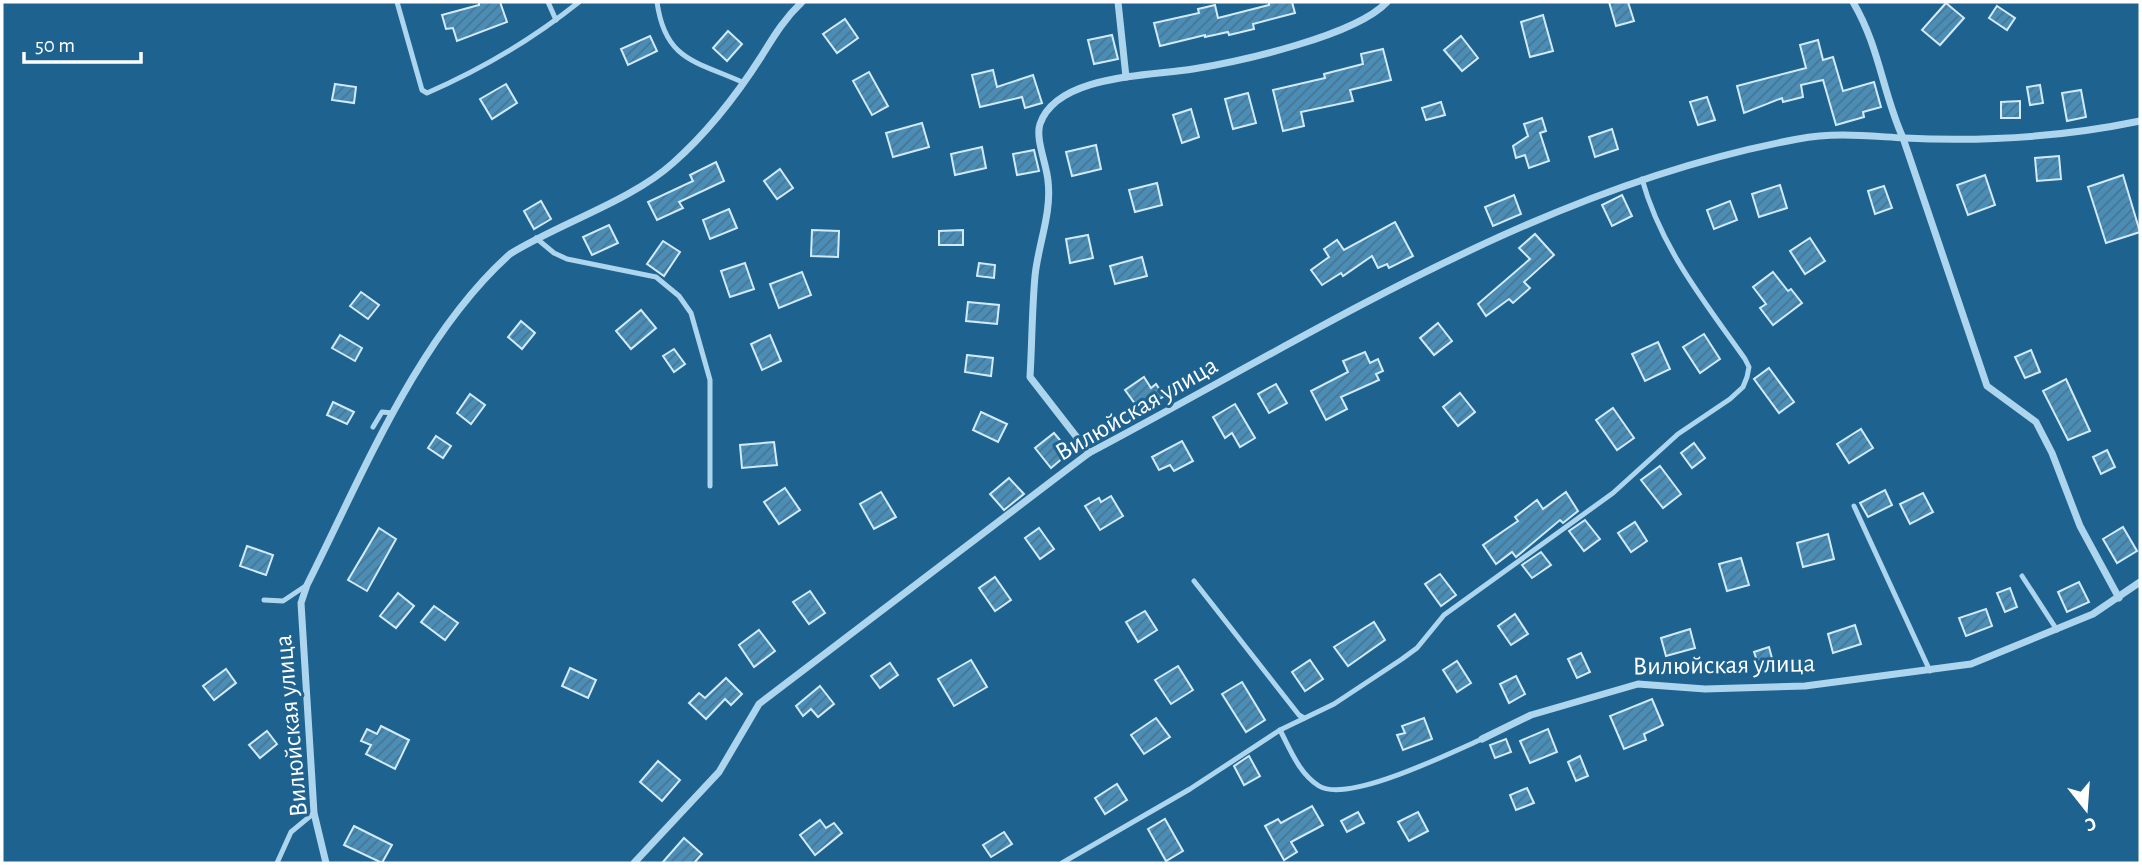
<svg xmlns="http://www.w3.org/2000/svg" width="2142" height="865" viewBox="0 0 2142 865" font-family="'Alegreya Sans',sans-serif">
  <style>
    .building { fill: url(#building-hatch); stroke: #d2ebfa; stroke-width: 2 }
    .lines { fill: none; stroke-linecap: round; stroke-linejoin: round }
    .service { stroke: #add5ed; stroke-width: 5 }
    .minor { stroke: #add5ed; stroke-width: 7 }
    .labels { text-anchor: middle; stroke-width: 6; stroke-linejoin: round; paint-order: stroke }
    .street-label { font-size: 26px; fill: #fff; stroke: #1e6290 }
  </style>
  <defs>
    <pattern id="building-hatch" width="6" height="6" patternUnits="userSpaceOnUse" patternTransform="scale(1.75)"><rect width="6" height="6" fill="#4a8eb8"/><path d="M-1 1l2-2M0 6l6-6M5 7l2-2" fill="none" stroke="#4b748d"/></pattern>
  </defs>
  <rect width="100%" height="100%" fill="#1e6290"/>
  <g class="building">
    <polygon points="479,2 500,2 507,22 457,41 453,28 446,29 442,15 479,5"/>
    <polygon points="1269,2 1292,2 1295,13 1253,24 1254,29 1229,35 1228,32 1205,37 1205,35 1160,46 1154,23 1199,13 1198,9 1215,5 1218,18 1269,5"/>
    <polygon points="1609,2 1628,2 1634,21 1616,26"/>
    <polygon points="1946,3 1964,18 1940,45 1922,30"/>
    <polygon points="1997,6 2015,18 2007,30 1989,18"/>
    <polygon points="1543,15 1553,51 1530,57 1521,22"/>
    <polygon points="845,19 858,38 837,53 823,34"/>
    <polygon points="728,31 742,44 727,61 713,48"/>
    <polygon points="1112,35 1118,59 1094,64 1088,40"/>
    <polygon points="650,36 657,51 628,65 621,49"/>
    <polygon points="1461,36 1478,58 1462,71 1444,50"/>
    <polygon points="1818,40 1823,60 1833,57 1843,91 1874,82 1881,107 1863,112 1864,117 1836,125 1823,80 1801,85 1803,97 1783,102 1782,98 1744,113 1737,86 1806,68 1800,45"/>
    <polygon points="1383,49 1391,80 1350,90 1353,101 1301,112 1304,126 1283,131 1273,90 1325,78 1324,74 1363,64 1361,54"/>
    <polygon points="993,70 997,87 1033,75 1042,103 1025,108 1022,97 980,107 972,75"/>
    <polygon points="869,72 888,106 872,115 853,81"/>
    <polygon points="335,84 356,87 354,103 332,100"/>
    <polygon points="506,84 517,103 492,119 480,99"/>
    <polygon points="2040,85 2043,103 2030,105 2027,87"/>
    <polygon points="2081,90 2086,117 2067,121 2062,93"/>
    <polygon points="1248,93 1256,123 1233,129 1225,99"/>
    <polygon points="1707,97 1715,120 1698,125 1690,102"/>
    <polygon points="2020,101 2020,118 2001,118 2001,102"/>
    <polygon points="1441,102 1445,115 1426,120 1422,108"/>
    <polygon points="1191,109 1199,137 1182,143 1173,115"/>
    <polygon points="1542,118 1546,131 1540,133 1549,161 1529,168 1525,155 1516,158 1513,146 1528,136 1524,124"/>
    <polygon points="922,123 929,147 893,157 886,133"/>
    <polygon points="1612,129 1618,149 1595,157 1589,137"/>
    <polygon points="1096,145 1101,169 1072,176 1066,152"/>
    <polygon points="982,147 986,168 955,175 951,154"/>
    <polygon points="1034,150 1039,171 1017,175 1013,154"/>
    <polygon points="2059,156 2061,179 2037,181 2035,158"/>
    <polygon points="716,162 724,181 679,202 683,208 657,220 648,202 693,181 690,175"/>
    <polygon points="780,169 793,188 777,199 764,181"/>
    <polygon points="1985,175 1995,205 1968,215 1957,185"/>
    <polygon points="2123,175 2140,232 2106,243 2088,187"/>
    <polygon points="1157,183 1162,205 1135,212 1129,190"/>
    <polygon points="1780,185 1787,208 1759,217 1752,194"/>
    <polygon points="1884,186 1892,208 1875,214 1868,191"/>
    <polygon points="1514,195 1521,214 1493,226 1485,207"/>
    <polygon points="1622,195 1632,216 1612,226 1602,205"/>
    <polygon points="541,201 551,219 534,229 524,211"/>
    <polygon points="1730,201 1737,220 1714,229 1707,210"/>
    <polygon points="729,209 737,228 710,239 703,220"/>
    <polygon points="1395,222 1413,256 1389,268 1387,264 1378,268 1372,256 1343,276 1341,273 1322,285 1311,270 1329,257 1324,249 1337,240 1344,250"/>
    <polygon points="609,225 618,243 592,255 583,237"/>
    <polygon points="812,230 839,231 838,257 811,256"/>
    <polygon points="963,230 963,245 939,245 939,231"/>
    <polygon points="1535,234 1554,255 1524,282 1530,288 1513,303 1509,299 1486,316 1478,304 1530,259 1519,248"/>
    <polygon points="1088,235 1093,258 1070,263 1066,239"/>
    <polygon points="1810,238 1825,261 1805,274 1790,251"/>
    <polygon points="663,241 680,252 664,276 647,264"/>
    <polygon points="1142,257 1147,276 1115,284 1110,266"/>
    <polygon points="745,263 754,289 730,297 721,271"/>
    <polygon points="979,263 995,265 994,278 977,276"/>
    <polygon points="802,272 811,295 779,308 770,284"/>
    <polygon points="1773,272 1788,291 1791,289 1802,303 1773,325 1760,308 1766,304 1753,287"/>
    <polygon points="361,292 379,305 368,319 350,306"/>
    <polygon points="968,302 999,305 997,324 966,321"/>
    <polygon points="641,310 656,328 631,349 616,331"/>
    <polygon points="521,321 535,333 522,349 508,337"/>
    <polygon points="1438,323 1452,341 1434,355 1420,338"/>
    <polygon points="1704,334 1720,359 1700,373 1683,347"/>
    <polygon points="340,335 362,348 355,361 332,348"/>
    <polygon points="770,335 781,361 762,370 751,344"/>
    <polygon points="1658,342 1670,369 1645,381 1632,354"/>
    <polygon points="674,349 685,364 674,372 663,356"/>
    <polygon points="2031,350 2040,372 2025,378 2015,357"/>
    <polygon points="1365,352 1370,363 1378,359 1383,371 1376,374 1379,380 1341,397 1347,409 1326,420 1311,391 1348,372 1343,361"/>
    <polygon points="967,355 993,358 991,376 965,372"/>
    <polygon points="1769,368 1794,402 1779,413 1754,379"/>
    <polygon points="1144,377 1151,388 1156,384 1164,396 1141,412 1125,390"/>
    <polygon points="2066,379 2090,431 2068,440 2043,391"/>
    <polygon points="1276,384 1287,403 1269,413 1258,394"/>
    <polygon points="1460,393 1475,412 1458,426 1443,407"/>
    <polygon points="470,394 485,405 471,424 457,413"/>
    <polygon points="333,402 354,412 347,424 327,415"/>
    <polygon points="1235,404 1255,438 1240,447 1232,433 1225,438 1213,417"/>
    <polygon points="1613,408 1634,438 1617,450 1596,420"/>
    <polygon points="981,412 1007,424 998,442 973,430"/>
    <polygon points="1861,429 1873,448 1849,463 1837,444"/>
    <polygon points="1054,433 1070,452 1051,468 1035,448"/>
    <polygon points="436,436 451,446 443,458 428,448"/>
    <polygon points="1182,441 1193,461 1174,471 1170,465 1159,470 1152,457"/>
    <polygon points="774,442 777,465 742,468 740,445"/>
    <polygon points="1694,443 1705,458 1692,468 1681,453"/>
    <polygon points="2107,450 2115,467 2101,474 2093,457"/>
    <polygon points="1660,466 1681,494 1663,508 1641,480"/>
    <polygon points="1009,478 1024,494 1004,510 990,494"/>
    <polygon points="785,488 800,510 779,524 764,502"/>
    <polygon points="1885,490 1892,505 1868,517 1860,503"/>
    <polygon points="881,492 896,517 874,529 860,504"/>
    <polygon points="1566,492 1578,511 1563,523 1560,520 1516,557 1512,552 1496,564 1483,545 1518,521 1515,517 1537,500 1543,509"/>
    <polygon points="1923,493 1933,512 1910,524 1900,504"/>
    <polygon points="1111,496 1123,516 1100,530 1085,506 1099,498 1101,502"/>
    <polygon points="1585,520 1600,539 1584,551 1569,531"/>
    <polygon points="1635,522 1647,541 1631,552 1618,533"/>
    <polygon points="2123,527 2137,551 2117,563 2103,539"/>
    <polygon points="379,528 396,539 367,591 348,580"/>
    <polygon points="1039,528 1054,549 1040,559 1025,538"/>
    <polygon points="1828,534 1834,559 1803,567 1797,543"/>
    <polygon points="247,546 273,555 266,575 240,566"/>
    <polygon points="1541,552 1551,565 1532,578 1522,565"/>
    <polygon points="1741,558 1749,585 1727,591 1719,564"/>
    <polygon points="1440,574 1456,595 1441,606 1425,584"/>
    <polygon points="995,577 1011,600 995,611 979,588"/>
    <polygon points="2079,582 2089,602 2067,612 2058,592"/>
    <polygon points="2010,588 2017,607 2005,612 1997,593"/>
    <polygon points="810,591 825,613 809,624 793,602"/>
    <polygon points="398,593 414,606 396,628 380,616"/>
    <polygon points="434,606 458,623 445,640 421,622"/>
    <polygon points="1986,609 1992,626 1966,636 1959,618"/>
    <polygon points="1145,611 1157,630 1138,642 1126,622"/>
    <polygon points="1515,614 1528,634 1511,645 1498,626"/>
    <polygon points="1374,622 1385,640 1348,666 1334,647"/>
    <polygon points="1855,625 1861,644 1833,653 1828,634"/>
    <polygon points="1690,629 1695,648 1666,656 1661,638"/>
    <polygon points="759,630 775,651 754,667 739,645"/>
    <polygon points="1769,647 1773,662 1759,667 1754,652"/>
    <polygon points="1581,653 1590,672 1577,678 1568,659"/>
    <polygon points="971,660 987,687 954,706 938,679"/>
    <polygon points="1310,660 1323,679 1305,691 1292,672"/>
    <polygon points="1457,661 1471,683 1457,692 1443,670"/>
    <polygon points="890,663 898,675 880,688 871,676"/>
    <polygon points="1178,666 1193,690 1171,704 1155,680"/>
    <polygon points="570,668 596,680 588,698 562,686"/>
    <polygon points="226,669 236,683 214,700 203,686"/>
    <polygon points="1516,676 1525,694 1509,703 1500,684"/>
    <polygon points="726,678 742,694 731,705 725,699 706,719 689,703 699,693 705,698"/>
    <polygon points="1242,682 1265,720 1246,732 1222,694"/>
    <polygon points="820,686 834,704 818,717 811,709 803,716 796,706"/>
    <polygon points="1652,699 1663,725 1644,734 1646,740 1624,749 1610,716"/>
    <polygon points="1156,718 1170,737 1144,754 1131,735"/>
    <polygon points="1424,718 1432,739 1403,750 1397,735 1405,733 1402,726"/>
    <polygon points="381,726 409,740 395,769 366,754 371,745 361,741 367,729 377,734"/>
    <polygon points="1548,729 1557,752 1530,763 1520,741"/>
    <polygon points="267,731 277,744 260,758 249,745"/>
    <polygon points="1506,739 1511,752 1495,758 1490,745"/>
    <polygon points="1249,756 1260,776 1244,785 1234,766"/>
    <polygon points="1580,756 1588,776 1576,781 1568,762"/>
    <polygon points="658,761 680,780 662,801 640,782"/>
    <polygon points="1117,784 1127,800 1105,814 1095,798"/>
    <polygon points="1527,788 1534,803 1516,810 1510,795"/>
    <polygon points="1312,806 1323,825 1291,842 1297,852 1284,860 1265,826 1278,819 1281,823"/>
    <polygon points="1358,812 1364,823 1347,832 1341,821"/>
    <polygon points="1418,812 1428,831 1409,841 1398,822"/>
    <polygon points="1165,819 1183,851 1166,861 1148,829"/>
    <polygon points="820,820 826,828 834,823 842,833 815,855 800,835"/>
    <polygon points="354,826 392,845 382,863 344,845"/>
    <polygon points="1004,832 1012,844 991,857 983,845"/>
    <polygon points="684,838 702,854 694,863 662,863"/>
  </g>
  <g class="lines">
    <g class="service">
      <path d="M397 2 422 90 427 93C480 70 534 38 579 2"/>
      <polyline points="548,2 556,20"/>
      <path d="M657 2C665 60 695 61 742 82"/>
      <polyline points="536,238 554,253 567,259 656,277 679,296 691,313 710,380 710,486"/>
      <polyline points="373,427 382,412 393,413"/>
      <polyline points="1854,506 1930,671"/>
      <polyline points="2022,576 2057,630"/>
      <polyline points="1194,581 1299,715 1304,718"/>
      <polyline points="264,600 283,601 307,585"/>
      <path d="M1280 730C1291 751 1299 773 1319 786 1348 804 1452 752 1482 739"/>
      <polyline points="277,863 291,832 314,813"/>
      <path d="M1062 863 1190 789 1280 730 1334 704 1402 659 1417 648 1444 615 1613 493 1678 434 1730 399 1743 387 1747 377 1749 367 1745 359C1704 301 1661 248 1642 179"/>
    </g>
    <g class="minor">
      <polyline points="1118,2 1126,77"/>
      <path d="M1853 2C1880 48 1882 91 1903 138L1987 386 2036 422 2052 453 2080 526 2119 598"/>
      <path d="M1089 453 1030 377C1032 343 1032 309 1035 276 1038 245 1052 213 1048 181 1047 165 1035 139 1040 124 1057 74 1151 76 1193 69 1241 61 1355 36 1387 2"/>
      <polyline points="1482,739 1531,715 1638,684 1705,689 1805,686 1971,664 2093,614 2140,582"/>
      <path d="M326 863 314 813 301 603 307 585C362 476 418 336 510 254 560 223 631 201 673 163 707 133 736 96 761 57 774 36 784 19 802 2"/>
      <path d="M634 863 719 772 759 704 1065 471 1089 453C1316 333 1541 186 1798 139 1835 132 1867 136 1904 138 1983 142 2063 137 2140 121"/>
    </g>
  </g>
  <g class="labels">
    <g class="street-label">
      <text transform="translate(1136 408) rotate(-30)" y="9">Вилюйская улица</text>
      <text transform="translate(1724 664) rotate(-1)" y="9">Вилюйская улица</text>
      <text transform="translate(290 726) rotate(-95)" y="9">Вилюйская улица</text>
    </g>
  </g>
  <rect width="2142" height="865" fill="none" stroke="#ffffff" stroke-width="7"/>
  <g transform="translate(2086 809) rotate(163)" stroke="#1e6290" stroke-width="5" paint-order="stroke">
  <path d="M0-5L12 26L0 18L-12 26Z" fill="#ffffff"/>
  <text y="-10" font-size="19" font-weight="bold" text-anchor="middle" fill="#ffffff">С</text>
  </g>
  <path d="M24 52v10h117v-10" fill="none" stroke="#ffffff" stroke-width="3.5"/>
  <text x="35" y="52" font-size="21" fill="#ffffff" stroke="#1e6290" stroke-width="5" paint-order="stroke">50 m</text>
</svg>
